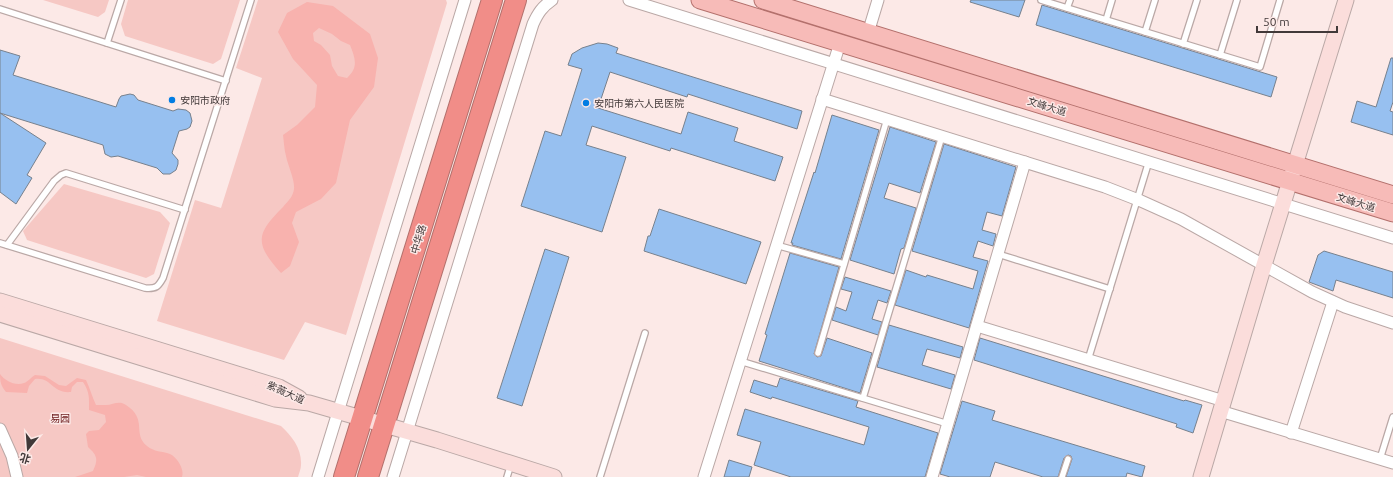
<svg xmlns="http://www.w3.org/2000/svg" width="1393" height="477" viewBox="0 0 1393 477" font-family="Ubuntu,'Noto Sans SC',sans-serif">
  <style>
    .green { fill: #f6c8c4 }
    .water { fill: #f8b2ae; fill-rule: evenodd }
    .building { fill: #97c0f0; stroke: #77818d }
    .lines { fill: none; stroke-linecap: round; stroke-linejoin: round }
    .lane-casing { stroke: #baa8a6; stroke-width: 8 }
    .street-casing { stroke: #baa8a6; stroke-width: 13 }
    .secondary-casing { stroke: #baa8a6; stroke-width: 17 }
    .primary-casing { stroke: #b3706c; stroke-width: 19 }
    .highway-casing { stroke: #b3706c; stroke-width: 22 }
    .lane { stroke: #fff; stroke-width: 5.5 }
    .street { stroke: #fff; stroke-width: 11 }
    .secondary { stroke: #fbdddb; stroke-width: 15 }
    .primary { stroke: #f7bbb8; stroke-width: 17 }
    .highway { stroke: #f18d88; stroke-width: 20 }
    .poi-dot { fill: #027de3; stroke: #fce9e7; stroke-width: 1.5 }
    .labels { text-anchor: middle; stroke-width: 3; stroke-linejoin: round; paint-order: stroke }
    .poi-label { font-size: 10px; fill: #413939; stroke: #fce9e7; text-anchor: start }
    .street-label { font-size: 10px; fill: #413939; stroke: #fce9e7 }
    .park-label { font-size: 10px; fill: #702122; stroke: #fce9e7 }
  </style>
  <rect width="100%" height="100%" fill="#fce9e7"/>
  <g class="green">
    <polygon points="43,0 109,0 105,12 98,17"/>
    <polygon points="128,0 240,0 221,59 213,64 125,36 121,24"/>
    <polygon points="258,0 446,0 447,3 346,335 305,322 284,360 157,321 195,200 221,208 262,78 236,68"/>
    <polygon points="64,184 160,212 170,223 154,274 146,278 27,240 23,231"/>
    <path d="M0 338 281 426C292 436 302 449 301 465 301 469 299 473 298 477H0Z"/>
  </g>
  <g class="water">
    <path d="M307 2 333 6 370 34 378 58 374 87 350 120 336 183 321 199 296 212 292 223 299 242 290 266 281 273C254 243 256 234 283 207 288 201 293 197 294 189 295 180 288 166 286 156 284 149 284 142 283 135L297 125 315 107 317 85 293 59 278 32 287 13ZM319 28 332 34 341 41 350 45C355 58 359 67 347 78L338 76 332 66 330 55 321 45 314 41 313 33Z"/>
    <path d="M0 374C5 381 15 386 24 383 28 382 31 377 35 375L45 376 59 385 66 386 77 378 86 380C90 388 92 397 96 405 99 405 103 405 106 405 113 405 119 400 126 405 148 419 132 434 147 446 154 452 162 451 170 454 177 457 185 470 182 477H146L137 475 124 477H75L93 471C98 460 98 456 88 447L86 434 89 431 99 430 106 422 105 415 89 410C89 398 90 393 83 382H77L72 387 71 392C52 394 52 377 35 379L29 386 27 393 6 392C1 386 0 382 0 374Z"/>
  </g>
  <g class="building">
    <polygon points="971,0 1025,0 1019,17 970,2"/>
    <polygon points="1042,5 1277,77 1271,97 1036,25"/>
    <polygon points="598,43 607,44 618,48 616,53 802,111 797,129 688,94 687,97 610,72 598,108 681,134 688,112 738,128 734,141 783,157 775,181 671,148 670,151 592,126 586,145 626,157 602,232 521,206 545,131 561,136 582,69 568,65 572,54 582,48"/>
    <polygon points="0,50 20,56 13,75 116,107 119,99 121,96 130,94 134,95 138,100 173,111 178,109 186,110 190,113 192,121 190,127 187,129 179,131 172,153 178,160 178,164 176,170 170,174 163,174 157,168 118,156 111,157 105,154 103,145 0,113"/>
    <polygon points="1391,58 1393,58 1393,102 1390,111 1393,112 1393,135 1351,122 1357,101 1376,107"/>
    <polygon points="0,113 46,143 27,175 32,178 16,204 0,192"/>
    <polygon points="832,115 879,130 841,259 792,245 793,243 791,243 814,172 815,173"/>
    <polygon points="890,127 936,142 920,193 889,183 884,198 916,208 904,248 901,249 894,274 850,260"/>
    <polygon points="944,144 1016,167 1002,216 987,212 982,230 996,234 993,246 978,241 973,257 988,261 969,328 895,305 906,270 926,277 927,275 973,289 978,271 912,251"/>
    <polygon points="659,209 761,242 746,284 644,251 648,236 650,236"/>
    <polygon points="545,249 569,257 522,406 497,398"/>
    <polygon points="1324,251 1393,272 1393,298 1336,280 1333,291 1309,282 1318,255"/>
    <polygon points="790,253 839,267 814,354 817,357 821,356 827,338 872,353 860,393 759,361 767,335 765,334"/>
    <polygon points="845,277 891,291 887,303 878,300 872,319 882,322 878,335 832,320 836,307 846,311 852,292 841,289"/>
    <polygon points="889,325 963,347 960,358 927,349 922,365 955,375 951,389 877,367"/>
    <polygon points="980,338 1184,401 1185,400 1202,405 1193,433 1176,427 1177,424 974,360"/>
    <polygon points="780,378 858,401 856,407 938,433 925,477 791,477 754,465 761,442 737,435 745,409 864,445 869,427 772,397 771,399 750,392 754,380 777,387"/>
    <polygon points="962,401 995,411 992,420 1145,466 1142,477 1127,473 1126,477 1066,477 1072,459 1071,456 1068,455 1064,458 1058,477 1043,477 995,462 990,477 950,477 940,474"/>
    <polygon points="729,460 752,467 749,477 724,477"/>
  </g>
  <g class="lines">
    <defs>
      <g id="lane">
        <polyline points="1041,0 1260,67 1280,0"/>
        <polyline points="1067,8 1070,0"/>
        <polyline points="0,9 226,81"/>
        <polyline points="1106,20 1112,0"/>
        <polyline points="1145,32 1155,0"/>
        <polyline points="107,43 121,0"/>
        <polyline points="1183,44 1197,0"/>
        <polyline points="1220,55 1237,0"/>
        <path d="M0 243 145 288C156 289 158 287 163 278L251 0"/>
        <polyline points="7,245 54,181 61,175 66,173 185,210"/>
        <polyline points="776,245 844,264"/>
        <polyline points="998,254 1110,289"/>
        <polyline points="818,353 887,119"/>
        <polyline points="1088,360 1149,161"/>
        <polyline points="740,361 948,424"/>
        <polyline points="863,398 942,136"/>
        <polyline points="1380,459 1393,417"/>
        <polyline points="507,477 511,464"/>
        <polyline points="600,477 645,333"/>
        <polyline points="1062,477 1068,459"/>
      </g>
      <g id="street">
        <polyline points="629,0 1393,238"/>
        <polyline points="868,33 878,0"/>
        <polyline points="822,99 1105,187 1141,201 1181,219 1312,292 1345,307 1393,323"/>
        <polyline points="977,326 1224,401"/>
        <polyline points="1220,411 1393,463"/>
        <polyline points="0,429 12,456 17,477"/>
        <polyline points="1291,433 1333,302"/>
        <polyline points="318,477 465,0"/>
        <path d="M393 477 533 24C538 13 542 7 552 0"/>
        <polyline points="704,477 840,43"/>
        <polyline points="932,477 1025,162"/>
      </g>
      <g id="secondary">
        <polyline points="0,301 279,387 299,398"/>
        <polyline points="0,314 275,399 309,403 437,440 554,477"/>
        <polyline points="1201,477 1264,265 1346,0"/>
      </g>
      <g id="primary">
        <polyline points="700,0 1393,213"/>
        <polyline points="763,0 1393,195"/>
      </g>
      <g id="highway">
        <polyline points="344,477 492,0"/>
        <polyline points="368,477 516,0"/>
      </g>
    </defs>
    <use href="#lane" class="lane-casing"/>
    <use href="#street" class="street-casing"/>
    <use href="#secondary" class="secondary-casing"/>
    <use href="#primary" class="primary-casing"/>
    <use href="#highway" class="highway-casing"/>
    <use href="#lane" class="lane"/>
    <use href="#street" class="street"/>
    <use href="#secondary" class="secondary"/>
    <use href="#primary" class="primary"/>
    <use href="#highway" class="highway"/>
  </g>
  <g class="poi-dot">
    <circle cx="172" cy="100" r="4"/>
    <circle cx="586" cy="103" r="4"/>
  </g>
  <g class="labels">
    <g class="poi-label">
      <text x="180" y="104">安阳市政府</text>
      <text x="594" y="107">安阳市第六人民医院</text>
    </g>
    <g class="street-label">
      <text transform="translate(1047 106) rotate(17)" y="4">文峰大道</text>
      <text transform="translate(1356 202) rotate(17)" y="4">文峰大道</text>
      <text transform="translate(418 239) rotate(-73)" y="4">中华路</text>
      <text transform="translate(286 392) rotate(24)" y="4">紫薇大道</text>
    </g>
    <g class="park-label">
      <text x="60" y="422">易园</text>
    </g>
  </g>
  <g transform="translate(28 449) rotate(197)" stroke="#fce9e7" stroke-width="3" paint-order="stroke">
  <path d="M0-3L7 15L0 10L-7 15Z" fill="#413939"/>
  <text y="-6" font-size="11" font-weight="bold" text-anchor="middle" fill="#413939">北</text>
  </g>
  <path d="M1257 26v6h80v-6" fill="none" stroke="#413939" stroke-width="2"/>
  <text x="1263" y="26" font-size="12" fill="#413939" stroke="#fce9e7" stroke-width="3" paint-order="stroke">50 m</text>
</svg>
